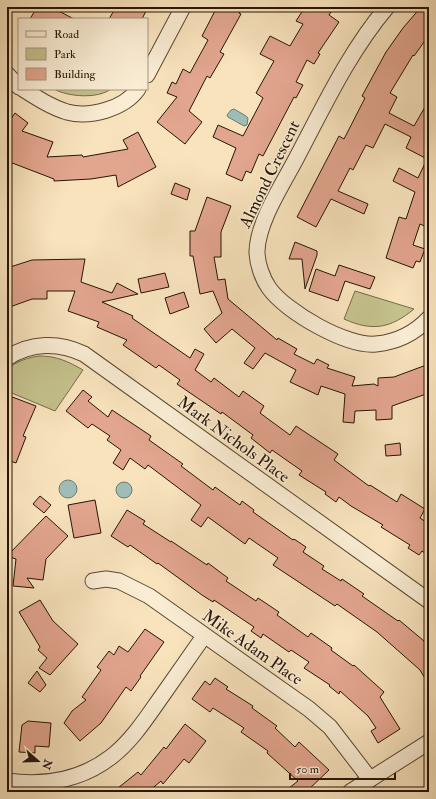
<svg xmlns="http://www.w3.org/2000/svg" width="436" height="799" viewBox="0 0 436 799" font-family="'IM FELL Double Pica',serif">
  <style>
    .green { fill: #c4c18c; stroke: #766a48 }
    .water { fill: #9fbdb7; stroke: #6f7970 }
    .building { fill: #e2a58e; stroke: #271405 }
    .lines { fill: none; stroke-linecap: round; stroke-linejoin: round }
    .minor-casing { stroke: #5b4833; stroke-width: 17 }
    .minor { stroke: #faedd4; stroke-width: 15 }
    .labels { text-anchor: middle; stroke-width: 3; stroke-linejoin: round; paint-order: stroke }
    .street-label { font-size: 17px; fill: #271405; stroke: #faedd4 }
  </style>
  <rect width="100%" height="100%" fill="#f8e3bd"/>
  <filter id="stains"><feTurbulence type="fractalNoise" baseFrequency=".005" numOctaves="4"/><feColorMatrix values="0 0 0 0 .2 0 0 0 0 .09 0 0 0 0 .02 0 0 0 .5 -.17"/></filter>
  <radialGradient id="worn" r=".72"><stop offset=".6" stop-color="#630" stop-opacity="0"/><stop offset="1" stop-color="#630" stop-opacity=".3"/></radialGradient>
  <g class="green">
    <path d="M54 89H111C98 99 68 97 54 89Z"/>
    <path d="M355 291 414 309C391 328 373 332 344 319Z"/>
    <path d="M40 356C57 356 69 362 83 370L55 411 7 391V369C16 362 28 357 40 356Z"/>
  </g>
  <g class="water">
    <polygon points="234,109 246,116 248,118 247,125 244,126 228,117 227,115 231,110"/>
    <circle cx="68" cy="489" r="9"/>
    <circle cx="124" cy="490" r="8"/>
  </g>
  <g class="building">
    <polygon points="37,7 51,7 74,19 30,19"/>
    <polygon points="116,7 148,7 142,19 109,19"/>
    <polygon points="217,7 242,7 239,13 241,14 220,52 224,54 210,78 207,76 189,111 202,122 185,144 157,122 177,97 167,93 172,82 176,84 183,69 190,73 208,40 202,36"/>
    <polygon points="305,7 334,7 329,15 339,22 318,53 320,54 314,64 307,60 296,82 303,85 296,98 294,97 263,156 259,154 251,173 246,171 242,181 226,174 236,148 213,137 218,125 243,136 263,98 256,93 274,61 260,54 270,36 290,46 303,24 296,21"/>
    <polygon points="421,7 429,7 429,35 414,56 413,55 390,93 397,97 389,113 414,126 429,100 429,220 427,227 420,224 413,245 425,249 420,262 416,261 413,268 386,258 399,217 406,219 415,192 393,181 399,168 418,178 427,159 406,148 411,137 385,124 373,148 366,145 353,170 350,168 338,191 368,204 364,214 331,199 316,227 297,217 339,136 344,139 365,98 362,96 386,52 403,28"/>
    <polygon points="15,113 28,123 22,131 53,142 47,157 82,155 83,157 128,149 123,140 138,132 156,167 118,187 116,175 91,179 54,181 54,179 7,161 7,124"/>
    <polygon points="175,183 190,189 187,200 171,194"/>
    <polygon points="207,197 231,206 221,232 221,257 214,257 218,280 225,279 228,299 277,340 278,338 297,349 294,354 314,364 317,359 329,365 327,368 355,377 352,386 374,384 378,386 378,378 394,377 429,364 429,393 392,406 392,419 376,420 376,410 355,411 354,423 343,422 345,394 321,386 318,395 290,382 296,370 265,353 253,369 244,363 255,348 232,329 216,343 204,329 222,313 213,291 200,294 193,256 190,256 190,231 195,231"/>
    <polygon points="295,242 317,251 317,255 305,289 302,259 289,259"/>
    <polygon points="85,259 81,282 112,293 117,283 138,294 102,302 133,316 132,318 190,358 195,349 204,354 195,370 211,382 214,378 239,397 243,391 264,406 260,413 290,435 296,426 338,454 334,460 369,486 370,485 397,502 401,494 425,509 420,518 429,524 429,556 422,551 419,555 408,548 410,545 381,527 383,525 351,506 339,497 336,502 325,494 326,492 299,475 302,471 272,450 270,453 251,438 253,435 222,412 221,414 177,384 180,380 159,365 156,368 123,345 127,340 97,327 99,322 68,311 75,291 47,291 47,299 32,299 7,308 7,268 32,260"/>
    <polygon points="339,265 375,277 370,289 345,281 338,301 309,291 316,269 335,276"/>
    <polygon points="165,273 169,287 141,293 138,279"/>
    <polygon points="184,292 189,307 170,314 165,298"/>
    <polygon points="83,390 92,397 88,401 108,417 112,410 151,436 149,440 183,464 181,466 213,490 215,487 240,505 242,501 254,510 253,512 293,540 294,539 306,547 303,552 324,566 322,569 341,581 342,579 364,594 362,596 398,621 399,620 424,641 429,648 429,685 420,670 377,632 337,604 335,606 273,565 278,558 249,538 245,544 208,517 201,527 191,520 201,505 148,465 145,469 130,458 123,470 113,463 121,450 107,440 110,436 92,424 88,428 66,411"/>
    <polygon points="7,395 36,406 23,436 26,437 16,463 7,460 7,435 11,425 7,423"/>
    <polygon points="400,443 401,455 386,456 385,445"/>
    <polygon points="40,496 51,505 44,513 33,504"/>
    <polygon points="95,500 101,533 74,538 68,505"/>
    <polygon points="127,510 145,521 143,524 171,542 171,541 207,565 208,563 228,578 226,581 256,601 258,598 279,612 277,615 308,637 311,633 332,648 331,650 353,666 354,665 384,692 380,697 400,729 378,743 371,731 376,728 368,716 340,691 339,694 329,686 330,685 304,668 309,662 291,650 289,652 263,634 261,638 251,631 254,627 214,600 213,602 202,595 158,563 157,564 130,545 128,547 111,536"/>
    <polygon points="46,516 68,536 46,559 43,580 27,578 34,588 13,586 16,559 7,556"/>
    <polygon points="40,600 53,621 78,644 50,675 39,668 47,658 38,650 40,647 19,612"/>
    <polygon points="145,629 164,642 140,676 141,677 131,691 126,687 101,723 80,741 64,723 72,711 86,700 82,697 101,670 97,667 109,651 114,655 119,646 128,652"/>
    <polygon points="37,671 46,685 40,692 28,683"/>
    <polygon points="215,678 228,687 226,689 253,706 252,708 277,726 275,728 295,747 299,742 329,770 306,792 284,792 298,781 267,753 268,751 241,732 244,728 213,708 210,712 192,699 205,681 210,685"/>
    <polygon points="28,721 51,723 49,747 35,746 35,753 19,752 22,725"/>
    <polygon points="185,724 206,741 189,763 184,759 163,784 161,781 148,792 113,792 138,772 141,775 164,747 166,749"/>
  </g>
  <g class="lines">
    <defs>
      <g id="minor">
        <path d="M387 7C349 52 324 106 297 157 283 184 258 221 257 251 257 263 262 278 269 288 286 312 347 347 376 344 397 342 415 333 429 318"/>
        <polyline points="7,74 19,87"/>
        <polyline points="147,75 183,7"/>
        <path d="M23 89C37 98 51 107 67 112 90 118 124 109 138 89"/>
        <path d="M7 358C31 342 59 342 84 354L429 601"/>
        <polyline points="93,581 106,579 119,581 149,596 309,709 330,727 370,779"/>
        <path d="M7 781C44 786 81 780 111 757 132 741 147 717 162 696 176 676 190 656 204 636"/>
        <polyline points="350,792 429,742"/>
      </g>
    </defs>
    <use href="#minor" class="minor-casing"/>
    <use href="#minor" class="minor"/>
  </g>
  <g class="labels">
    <g class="street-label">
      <text transform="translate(269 174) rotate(-64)" y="6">Almond Crescent</text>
      <text transform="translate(234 439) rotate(36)" y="6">Mark Nichols Place</text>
      <text transform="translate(253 647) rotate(35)" y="6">Mike Adam Place</text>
    </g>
  </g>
  <rect width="436" height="799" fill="none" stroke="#f8e3bd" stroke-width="24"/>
  <rect x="8" y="8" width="420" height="783" fill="none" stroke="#271405" stroke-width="2"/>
  <rect x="12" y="12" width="412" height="775" fill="none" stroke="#271405"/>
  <rect x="18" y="18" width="130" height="72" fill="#faedd4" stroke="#a69681"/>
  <rect x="26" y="31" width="20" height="6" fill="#faedd4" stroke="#a69681"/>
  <text x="54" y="38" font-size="12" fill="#271405">Road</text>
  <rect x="26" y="48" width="20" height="12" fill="#c4c18c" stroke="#a69681"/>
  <text x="54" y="58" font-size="12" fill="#271405">Park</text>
  <rect x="26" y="68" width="20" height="12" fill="#e2a58e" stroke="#a69681"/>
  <text x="54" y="78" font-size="12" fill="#271405">Building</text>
  <g transform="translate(38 761) rotate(110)" stroke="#faedd4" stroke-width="3" paint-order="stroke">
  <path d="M0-3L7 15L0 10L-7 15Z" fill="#271405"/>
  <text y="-6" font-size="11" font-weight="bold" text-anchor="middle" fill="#271405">N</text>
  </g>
  <path d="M290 773v6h105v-6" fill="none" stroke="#271405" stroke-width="2"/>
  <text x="296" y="773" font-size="12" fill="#271405" stroke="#faedd4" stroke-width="3" paint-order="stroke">50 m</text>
  <rect width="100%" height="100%" filter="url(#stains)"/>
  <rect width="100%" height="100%" fill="url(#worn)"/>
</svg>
